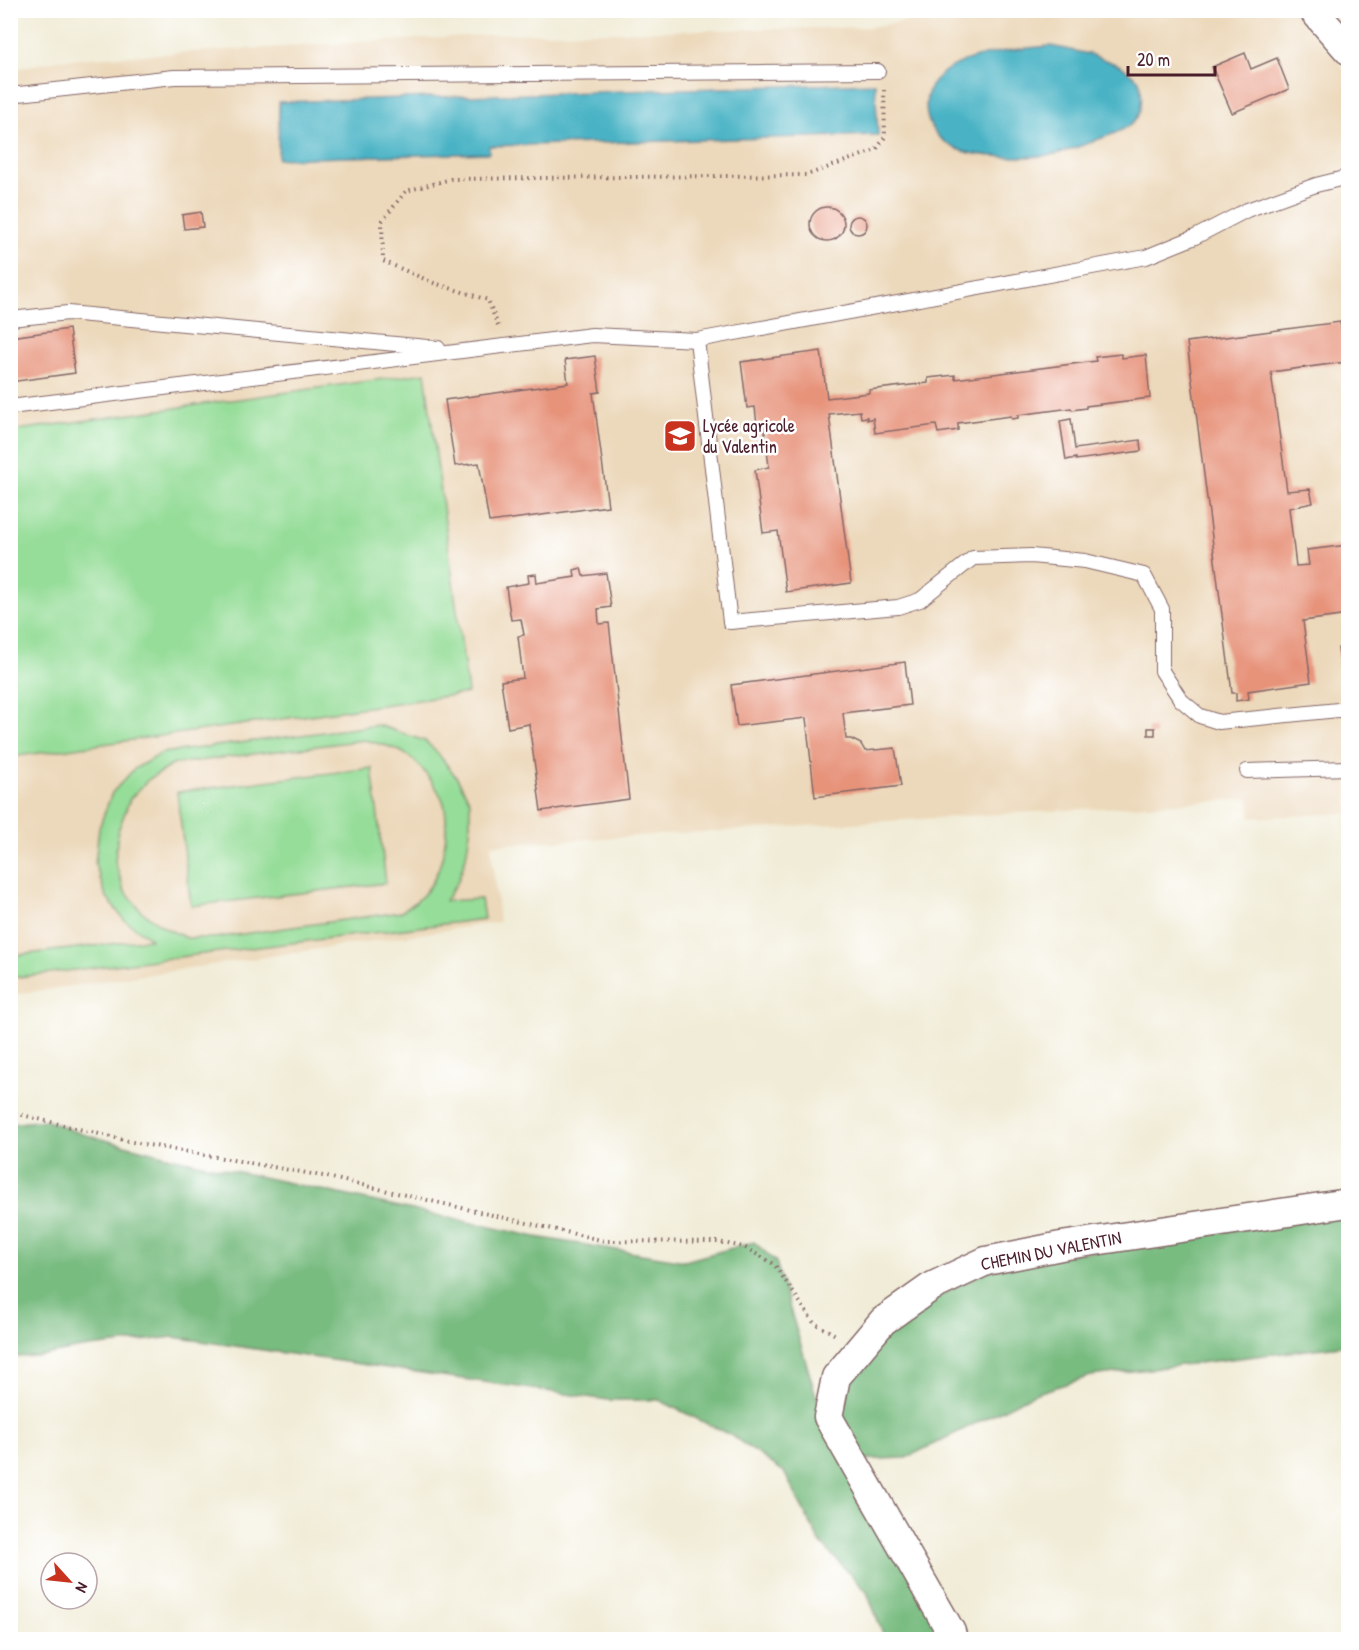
<svg xmlns="http://www.w3.org/2000/svg" width="1359" height="1650" viewBox="0 0 1359 1650" font-family="'Patrick Hand',sans-serif">
  <style>
    .built { fill: #ecd8ba }
    .green { fill: #95dd98; stroke: #707e62; stroke-width: 1.5; fill-rule: evenodd }
    .forest { fill: #78bc80; stroke: #616e56; stroke-width: 1.5 }
    .water { fill: #48b3c5; stroke: #496978; stroke-width: 1.5 }
    .building { fill: #e7937a }
    .lines { fill: none; stroke-linecap: round; stroke-linejoin: round }
    .service-casing { stroke: #846767; stroke-width: 16 }
    .minor-casing { stroke: #846767; stroke-width: 31 }
    .path { stroke: #846767; stroke-width: 4; stroke-dasharray: 1.5 4.5; stroke-linecap: butt }
    .service { stroke: #fff; stroke-width: 14 }
    .minor { stroke: #fff; stroke-width: 28 }
    .labels { text-anchor: middle; stroke-width: 5; stroke-linejoin: round; paint-order: stroke }
    .poi-label { font-size: 18px; fill: #4a1f2b; stroke: #fff; text-anchor: start }
    .street-label { font-size: 18px; fill: #4a1f2b; stroke: #fff }
  </style>
  <rect width="100%" height="100%" fill="#fff"/>
  <filter id="ink" filterUnits="userSpaceOnUse"><feTurbulence type="fractalNoise" baseFrequency=".0167" numOctaves="2"/><feDisplacementMap in="SourceGraphic" scale="12" xChannelSelector="R" yChannelSelector="G"/><feConvolveMatrix kernelMatrix="1 2 1 2 8 2 1 2 1" color-interpolation-filters="sRGB"/></filter>
  <filter id="wash" filterUnits="userSpaceOnUse"><feTurbulence type="fractalNoise" baseFrequency=".008" numOctaves="4" result="noise"/><feDisplacementMap in="SourceGraphic" scale="24" xChannelSelector="R" yChannelSelector="G"/><feGaussianBlur stdDeviation="1.35" result="paint"/><feColorMatrix in="noise" values="0 0 0 0 0 0 0 0 0 0 0 0 0 0 0 0 0 1.4 0 .05"/><feComposite in="paint" operator="in"/></filter>
  <g filter="url(#wash)">
    <rect width="100%" height="100%" fill="#f1ecd7"/>
    <polygon class="built" points="983,10 1292,10 1348,73 1348,813 1250,818 1249,799 491,845 499,922 11,995 11,70 57,60 498,34 869,27"/>
    <g class="green">
      <polygon points="425,373 468,693 11,757 11,431"/>
      <path d="M378 725 425 741 436 751 457 778 470 801V831L466 857 458 881 445 901 481 899 484 919 11 978V956L151 939 124 920 106 896 95 864 99 828 112 793 134 769 162 753ZM365 740C378 744 397 747 408 756 420 764 443 793 445 808 449 835 443 874 423 895 417 902 408 907 401 912L214 938H187L165 928 141 911 124 890 115 862 118 831 130 799 149 779 174 764Z"/>
      <polygon points="372,768 386,883 191,906 177,792"/>
    </g>
    <polygon class="forest" points="45,1120 82,1134 175,1158 536,1237 685,1261 754,1242 776,1262 817,1399 894,1319 999,1265 1348,1213 1348,1345 1091,1376 1034,1394 906,1458 853,1460 944,1639 885,1639 867,1592 820,1542 784,1472 732,1436 659,1400 608,1400 173,1337 82,1348 40,1356 11,1357 10,1124"/>
    <g class="water">
      <path d="M1051 46 1089 54 1121 66 1139 80C1142 93 1144 108 1135 120 1127 130 1110 135 1099 139 1086 144 1073 149 1060 153 1037 159 982 158 960 150 944 144 930 132 927 115 916 54 1011 50 1051 46Z"/>
      <polygon points="875,83 878,135 489,146 489,153 278,159 279,102"/>
    </g>
    <g id="blocks">
      <g class="building">
        <polygon points="1245,53 1251,69 1277,58 1289,89 1232,113 1212,67"/>
        <circle cx="827" cy="224" r="17"/>
        <polygon points="201,212 203,227 184,229 182,215"/>
        <circle cx="858" cy="225" r="9"/>
        <polygon points="1340,322 1346,362 1271,372 1287,491 1310,489 1313,503 1289,508 1296,566 1309,565 1307,550 1348,545 1348,615 1303,621 1311,682 1248,691 1249,699 1236,701 1236,693 1232,693 1187,342"/>
        <polygon points="69,329 75,373 10,382 10,337"/>
        <polygon points="821,351 827,398 869,393 869,390 928,383 928,378 955,375 955,379 1096,361 1095,357 1121,354 1122,358 1146,355 1150,398 1086,406 1086,408 1072,410 1071,408 1018,415 1018,418 1012,419 1011,416 958,423 958,430 938,433 936,425 875,433 873,418 867,420 867,417 861,418 860,411 829,414 851,583 786,592 778,531 763,533 755,470 769,467 764,424 757,425 755,407 747,408 741,362"/>
        <polygon points="595,356 600,392 593,393 608,506 489,522 479,463 455,466 445,400 568,383 565,360"/>
        <polygon points="1071,419 1075,449 1140,440 1141,451 1076,460 1076,458 1066,460 1060,421"/>
        <polygon points="581,568 583,576 606,573 611,607 598,609 599,624 609,623 629,799 541,811 529,724 508,728 501,681 523,678 518,636 524,635 521,619 511,620 506,587 529,583 528,575 536,574 537,583 575,577 574,570"/>
        <polygon points="1348,646 1348,677 1342,678 1338,648"/>
        <polygon points="905,662 910,705 843,713 846,739 851,739 861,744 865,751 895,748 901,786 815,797 806,718 737,726 731,685"/>
        <rect x="1148" y="728" width="7" height="7"/>
      </g>
    </g>
  </g>
  <g filter="url(#ink)">
    <use href="#blocks" fill-opacity="0" stroke="#846767" stroke-width="1.5"/>
    <g class="lines">
      <defs>
        <g id="service">
          <polyline points="10,95 174,77 878,71"/>
          <polyline points="1348,177 1316,185 1247,210 1195,237 1146,257 697,340 730,622 898,607 920,600 973,558 1031,556 1085,561 1144,575 1162,609 1162,671 1181,700 1200,716 1219,722 1348,709"/>
          <polyline points="10,319 68,313 438,348"/>
          <polyline points="10,407 592,335 697,340"/>
          <polyline points="1247,771 1348,768"/>
        </g>
        <g id="minor">
          <polyline points="1313,10 1348,50"/>
          <polyline points="953,1640 951,1632 828,1417 836,1377 883,1321 931,1287 986,1261 1061,1246 1348,1203"/>
        </g>
      </defs>
      <use href="#service" class="service-casing"/>
      <use href="#minor" class="minor-casing"/>
      <g class="path">
        <polyline points="498,326 488,300 434,283 383,261 382,221 406,191 451,179 807,175 876,150 885,137 884,90"/>
        <polyline points="10,1112 132,1142 323,1176 605,1241 718,1242 744,1247 774,1264 814,1323 836,1335"/>
      </g>
      <use href="#service" class="service"/>
      <use href="#minor" class="minor"/>
    </g>
  </g>
  <defs>
    <symbol id="school-square" viewBox="-11 -11 22 22"><rect x="-9" y="-9" width="18" height="18" rx="4" fill="#c8321e" stroke="#fff"/><path d="M0-5L7-2L0 1L-7-2ZM-4 1L0 2.5L4 1V4Q0 6-4 4Z" fill="#fff"/></symbol>
  </defs>
  <g fill-rule="evenodd">
    <use href="#school-square" x="661" y="417" width="38" height="38"/>
  </g>
  <g class="labels">
    <g class="poi-label">
      <text x="703" y="432">Lycée agricole<tspan x="703" dy="21">du Valentin</tspan></text>
    </g>
    <g class="street-label">
      <text transform="translate(1051 1251) rotate(-11)" y="6">CHEMIN DU VALENTIN</text>
    </g>
  </g>
  <rect width="1359" height="1650" fill="none" stroke="#fff" stroke-width="36"/>
  <g transform="translate(69 1581) rotate(117)"><circle r="28" fill="#ffffff" stroke="#b7a5aa" stroke-width="1.5"/>
  <path d="M0-4.5L10 22L0 15L-10 22Z" fill="#c8321e"/>
  <text y="-9" font-size="16" font-weight="bold" text-anchor="middle" fill="#4a1f2b">N</text>
  </g>
  <path d="M1128 66v9h87v-9" fill="none" stroke="#4a1f2b" stroke-width="3"/>
  <text x="1137" y="66" font-size="18" fill="#4a1f2b" stroke="#ffffff" stroke-width="4.5" paint-order="stroke">20 m</text>
</svg>
